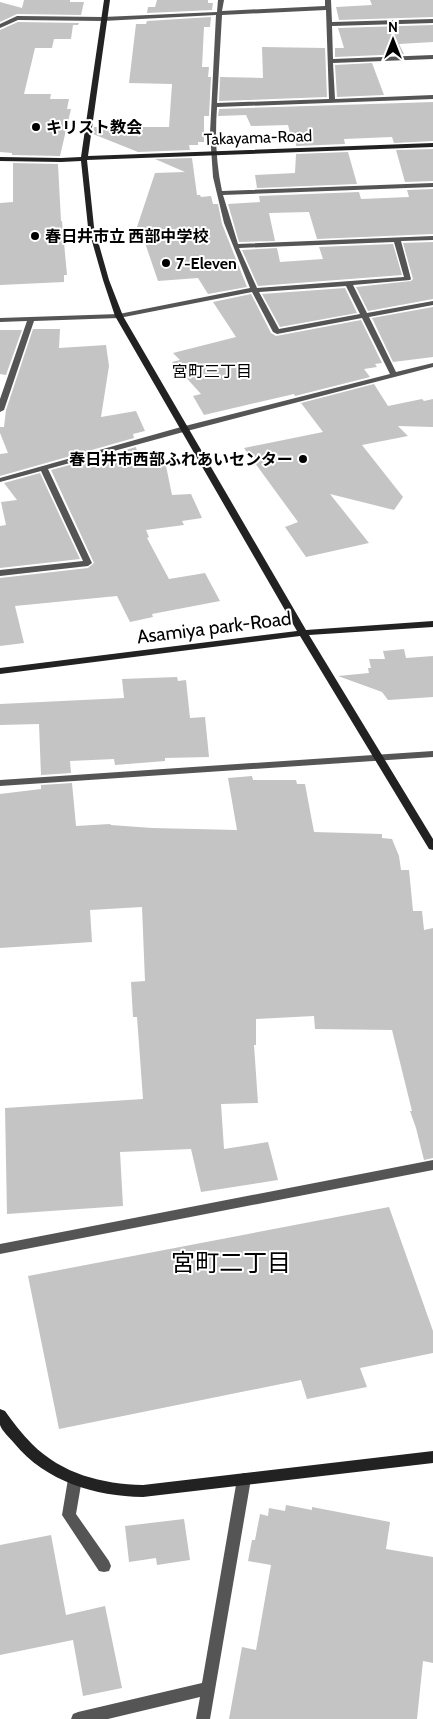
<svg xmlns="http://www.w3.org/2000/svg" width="433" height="1719" viewBox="0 0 433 1719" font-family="Cabin,'Noto Sans JP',sans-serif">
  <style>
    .building { fill: #c4c4c4 }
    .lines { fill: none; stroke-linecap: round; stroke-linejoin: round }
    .street { fill: #555; fill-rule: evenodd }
    .secondary { fill: #222; fill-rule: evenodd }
    .poi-dot { fill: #000; stroke: #fff; stroke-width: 2 }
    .labels { text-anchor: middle; stroke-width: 4; stroke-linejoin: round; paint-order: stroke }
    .far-poi-label { font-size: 16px; font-weight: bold; fill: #000; stroke: #fff; text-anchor: start }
    .far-street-label { font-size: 16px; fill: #000; stroke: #fff }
    .far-neighbourhood-label { font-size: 16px; fill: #000; stroke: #fff }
    .street-label { font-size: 19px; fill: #000; stroke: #fff }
    .near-neighbourhood-label { font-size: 24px; fill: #000; stroke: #fff }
  </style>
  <rect width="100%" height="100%" fill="#fff"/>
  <g class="building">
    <polygon points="24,0 70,0 70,2 84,2 81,15 17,14 0,22 0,2 22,8"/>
    <polygon points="157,0 208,0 208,3 213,3 212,10 147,13 148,7 155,7"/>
    <polygon points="370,0 433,0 433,17 339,20 336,7 372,5"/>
    <polygon points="211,17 210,27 204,27 202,67 209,67 208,77 211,77 209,116 204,116 204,142 198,142 198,145 189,145 190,150 138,152 93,134 94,127 169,127 172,84 129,83 136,24 146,24 147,21"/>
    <polygon points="18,22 79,23 78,25 73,25 71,39 54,39 52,48 35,48 24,94 51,94 50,99 69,99 67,109 71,109 60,156 12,155 12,153 0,152 0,30"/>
    <polygon points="433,25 433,42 399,44 404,54 335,57 335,48 344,48 338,28"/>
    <polygon points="262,47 325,48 327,97 219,101 220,77 263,78"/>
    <polygon points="372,63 384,95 337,97 335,65"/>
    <polygon points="433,102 433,141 394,143 392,137 344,139 345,144 296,146 297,133 290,133 288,125 251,126 246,115 218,116 219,109"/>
    <polygon points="433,149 433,181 405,182 396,150"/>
    <polygon points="348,152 357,184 257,188 255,175 295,173 296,154"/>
    <polygon points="192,158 197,195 200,195 201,197 211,196 213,204 218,204 222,224 247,287 208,294 198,278 158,281 142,234 135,233 155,173 185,172 155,159"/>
    <polygon points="13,163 58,164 61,221 62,221 67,275 64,275 64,282 0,285 0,203 13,202"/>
    <polygon points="433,189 433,234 317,239 309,212 269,213 275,241 239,242 228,204 260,202 259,196 359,192 361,199 409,197 407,190"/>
    <polygon points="433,242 433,299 368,311 356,287 411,281 413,279 403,243"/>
    <polygon points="393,244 402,275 258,286 242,250 277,248 280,262 323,259 319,247"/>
    <polygon points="345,288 357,313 280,327 262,294"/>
    <polygon points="251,294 271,333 276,336 361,320 382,363 375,364 377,367 364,369 370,377 295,396 294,394 204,415 193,396 201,394 172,362 180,360 173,353 236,337 213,302"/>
    <polygon points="433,307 433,357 393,362 372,318"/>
    <polygon points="33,329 60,329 59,348 106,345 109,366 101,417 136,411 145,431 133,434 134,438 0,476 0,454 8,453 0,433 0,427 4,427 6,410"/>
    <polygon points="0,330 22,330 6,375 0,374"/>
    <polygon points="374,384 388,406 422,399 424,401 433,399 433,427 398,426 408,436 362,445 403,497 394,510 330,494 369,543 306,557 285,527 298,522 244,448 323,432 301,403"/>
    <polygon points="136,447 140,466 165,461 172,495 191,494 202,518 182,521 184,525 146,530 149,537 147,538 169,579 205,573 220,601 152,614 153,617 130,622 117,596 15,606 24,643 0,646 0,578 88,568 94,563 51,470"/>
    <polygon points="40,473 80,559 0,568 0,526 6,525 1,502 17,500 4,483"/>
    <polygon points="404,649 406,658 433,656 433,697 388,700 382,692 338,676 369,673 368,668 371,668 369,659 385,659 383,651"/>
    <polygon points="177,677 178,681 186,680 190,718 205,717 209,757 165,758 165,761 115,765 114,759 70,761 71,773 41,775 39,724 0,725 0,704 124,698 122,679"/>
    <polygon points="252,776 253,780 296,780 297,784 305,784 314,832 382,834 382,838 392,839 399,856 401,870 409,870 413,911 422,911 424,930 433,928 433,1158 424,1160 416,1128 410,1111 412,1111 392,1030 315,1029 314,1016 256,1019 256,1045 254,1045 258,1103 221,1104 224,1149 268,1142 278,1180 201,1192 191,1149 120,1152 123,1206 7,1214 5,1108 143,1099 137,1017 133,1017 131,982 145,981 142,907 90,910 92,942 0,948 0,794 41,789 41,785 72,783 76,826 110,824 111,825 152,828 237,830 228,778"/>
    <polygon points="389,1207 433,1331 433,1353 360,1368 367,1387 307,1399 301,1380 59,1429 28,1276"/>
    <polygon points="286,1505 312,1510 312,1507 390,1522 386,1549 433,1557 433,1663 423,1661 417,1719 229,1719 242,1647 256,1650 271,1565 248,1561 252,1540 255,1540 260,1514 268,1516 269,1508 285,1511"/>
    <polygon points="184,1519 190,1560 157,1565 156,1558 129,1562 125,1526"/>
    <polygon points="51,1535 66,1615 105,1606 122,1688 83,1696 73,1640 0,1655 0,1545"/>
  </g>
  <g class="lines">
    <g class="street">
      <path d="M218 0H224L222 11 325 6V0H331L332 22 433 19V23L332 26 333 59 433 55V59L333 63 335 99 433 95V99L217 107C215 135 216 163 222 191L433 183V187L223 195 238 244 433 236V240L401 241 411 279 410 280 353 285 367 313 433 301V305L369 317 396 372 433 363V367L187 431 48 469 92 563 88 566 0 576V570L83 561 41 471 0 482V478L181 427 390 374 362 318 277 334 273 332 252 292 119 318 34 321 4 410 0 412V399L27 321 0 322V318L119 314 250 288 224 223 213 177 210 133 216 15 103 21 18 20 0 28V24L17 16 103 17 217 12ZM326 10 329 99 217 103 222 15ZM394 242 404 277 257 288 239 248ZM346 286 360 314 279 329 259 292Z"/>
      <polygon points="433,751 433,757 0,786 0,780"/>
      <polygon points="433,1160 433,1170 0,1254 0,1244"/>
      <polygon points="75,1473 80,1475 82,1479 76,1514 109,1561 111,1566 109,1571 104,1572 99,1571 62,1515 68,1479 70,1475"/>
      <polygon points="244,1473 249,1475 251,1479 210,1719 196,1719 200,1697 108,1719 71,1719 73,1714 78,1712 202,1683 237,1479 239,1475"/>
    </g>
    <g class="secondary">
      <polygon points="104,0 110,0 88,156 433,143 433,147 87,160 94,227 109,280 123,316 306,630 433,621 433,627 309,635 433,839 433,850 429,849 300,636 0,674 0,668 297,631 115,316 103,280 88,227 81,161 61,162 0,161 0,157 61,158 81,157"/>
      <path d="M0 1409 5 1411C13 1422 22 1434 32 1444 62 1474 102 1484 143 1485L433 1451V1463L143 1497C95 1496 46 1482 14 1443 10 1438 2 1431 0 1425 0 1421 0 1414 0 1409Z"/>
    </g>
  </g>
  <g class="poi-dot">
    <circle cx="36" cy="127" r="5"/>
    <circle cx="35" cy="236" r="5"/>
    <circle cx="166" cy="263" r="5"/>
    <circle cx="303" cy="459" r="5"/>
  </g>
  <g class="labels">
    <g class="far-poi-label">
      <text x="46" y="133">キリスト教会</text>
      <text x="45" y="242">春日井市立 西部中学校</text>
      <text x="176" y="269">7-Eleven</text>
      <text x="293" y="465" text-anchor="end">春日井市西部ふれあいセンター</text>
    </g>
    <g class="far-street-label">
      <text transform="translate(258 137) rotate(-2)" y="6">Takayama-Road</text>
    </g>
    <g class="far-neighbourhood-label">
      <text x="212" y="377">宮町三丁目</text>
    </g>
    <g class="street-label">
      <text transform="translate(214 627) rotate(-7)" y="7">Asamiya park-Road</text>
    </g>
    <g class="near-neighbourhood-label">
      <text x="231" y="1271">宮町二丁目</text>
    </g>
  </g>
  <g transform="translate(393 40)" stroke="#ffffff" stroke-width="4" paint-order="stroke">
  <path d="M0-4L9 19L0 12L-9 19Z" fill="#000000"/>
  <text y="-8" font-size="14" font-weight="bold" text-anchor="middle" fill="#000000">N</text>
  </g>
</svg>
